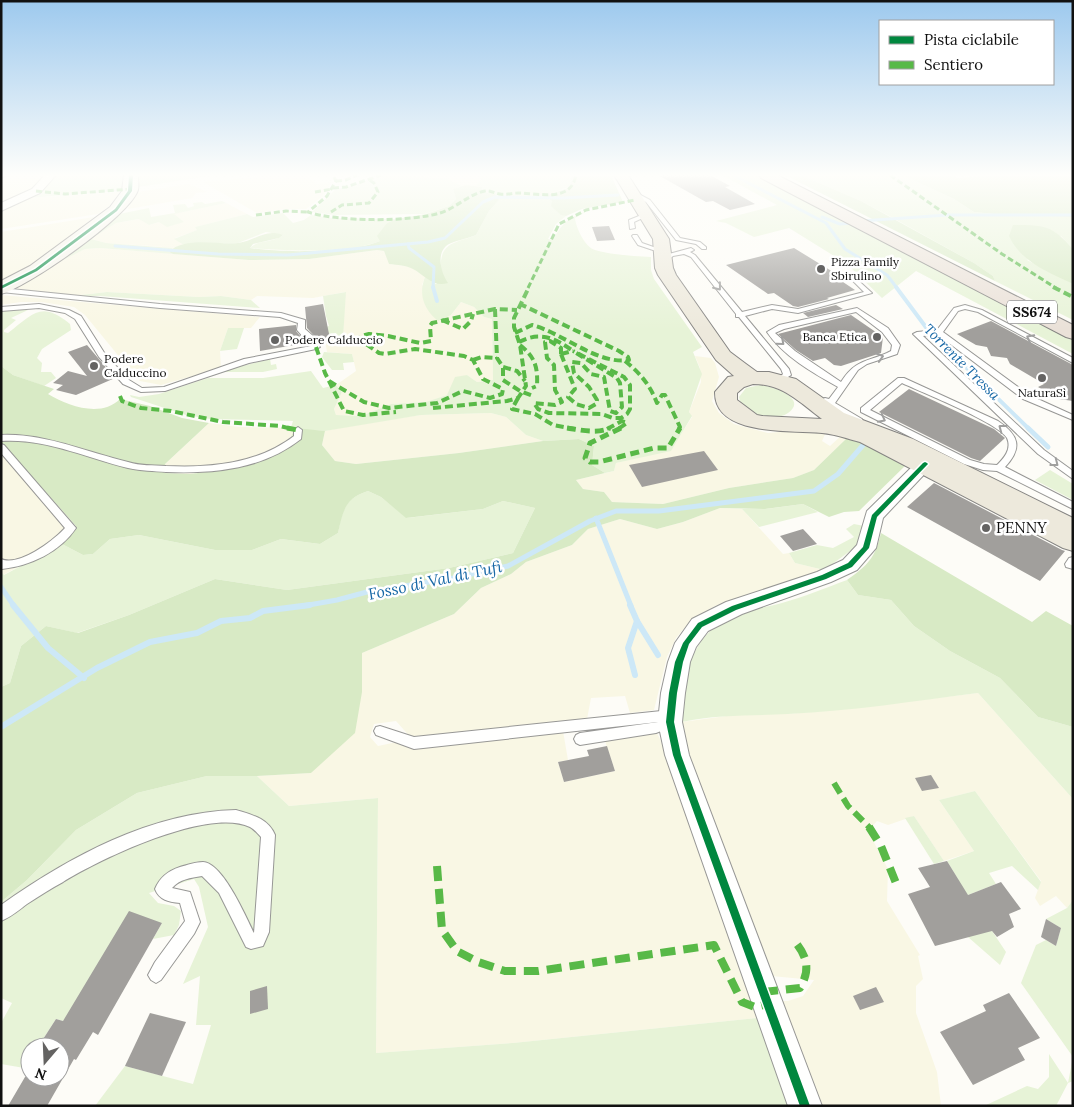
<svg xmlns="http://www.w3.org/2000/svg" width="1074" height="1107" viewBox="0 0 1074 1107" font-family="Lora,serif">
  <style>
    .farmland { fill: #f9f7e4 }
    .green { fill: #e7f3d7 }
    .forest { fill: #d8eac5 }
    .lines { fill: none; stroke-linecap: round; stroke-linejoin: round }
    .stream-far3 { stroke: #cde8f7; stroke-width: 3 }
    .stream-far2 { stroke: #cde8f7; stroke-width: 4 }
    .stream-far1 { stroke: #cde8f7; stroke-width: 5 }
    .stream { stroke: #cde8f7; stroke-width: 6 }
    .building { fill: #a19f9c }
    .lane-casing { stroke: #979795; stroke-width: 2 }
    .street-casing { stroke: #979795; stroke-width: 2 }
    .secondary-casing { stroke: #8e8d8b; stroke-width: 2 }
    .primary-casing { stroke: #858482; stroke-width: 2 }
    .highway-casing { stroke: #858482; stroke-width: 2 }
    .lane { fill: #fffffe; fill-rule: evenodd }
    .street { fill: #fffffe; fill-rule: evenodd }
    .secondary { fill: #f6f4eb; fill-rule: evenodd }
    .primary { fill: #ede9dc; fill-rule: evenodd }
    .highway { fill: #eae1d8; fill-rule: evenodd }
    .quiet-far4 { stroke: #58b947; stroke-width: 3; stroke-dasharray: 6 3; stroke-linecap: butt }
    .quiet-far3 { stroke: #58b947; stroke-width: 4; stroke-dasharray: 8 4; stroke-linecap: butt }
    .quiet-far2 { stroke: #58b947; stroke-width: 5; stroke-dasharray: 9 5; stroke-linecap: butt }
    .quiet-far1 { stroke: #58b947; stroke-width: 6; stroke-dasharray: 12 6; stroke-linecap: butt }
    .quiet { stroke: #58b947; stroke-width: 8; stroke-dasharray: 15 8; stroke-linecap: butt }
    .cycleway-casing { stroke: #fff; stroke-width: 3 }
    .cycleway { fill: #00873e; fill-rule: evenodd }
    .oneway { stroke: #a0a09f }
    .poi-dot { fill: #646362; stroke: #fff; stroke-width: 2 }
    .labels { text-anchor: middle; stroke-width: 5; stroke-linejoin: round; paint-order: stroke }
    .far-poi-label { font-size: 12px; fill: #111; stroke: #fff; text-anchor: start }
    .shield { fill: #fff; stroke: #585858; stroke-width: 1 }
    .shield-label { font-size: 14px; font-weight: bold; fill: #111 }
    .far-water-label { font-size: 14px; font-style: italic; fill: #1768a6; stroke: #fff }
    .poi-label { font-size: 15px; fill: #111; stroke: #fff; text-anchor: start }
    .water-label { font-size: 16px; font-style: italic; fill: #1768a6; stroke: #fff }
  </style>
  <rect width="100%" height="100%" fill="#fdfcf7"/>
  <g class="farmland">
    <polygon points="6,175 46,175 37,188 1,206 1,176"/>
    <polygon points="276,175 321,175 309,178 317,184 332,182 323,196 306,209 286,209 257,213 203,182"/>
    <polygon points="407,175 477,175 481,178 476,186 462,186 445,178"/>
    <polygon points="189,184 207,192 196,193 192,198 128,209 137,192"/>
    <polygon points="120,192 109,206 98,214 1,229 1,210 27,198"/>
    <polygon points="226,203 247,214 195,227 198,230 175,238 184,245 173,248 153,246 106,243 91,239 116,223 140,219 149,225 159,222 184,222 173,214"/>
    <polygon points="94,217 35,264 1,283 1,232"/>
    <polygon points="100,248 249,260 309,259 377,250 384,251 390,264 411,267 425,277 422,285 451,315 461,302 474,307 484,317 492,319 493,380 477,382 467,375 447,395 427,402 391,404 361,416 336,415 334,409 342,392 336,385 356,371 352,354 327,352 325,340 343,337 345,292 313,298 257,296 251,300 221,296 199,297 107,292 71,296 15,288 19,284 75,253 85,249"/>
    <polygon points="1,295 116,305 260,317 251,328 228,328 220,351 221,368 161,385 140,381 135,376 85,315 74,307 41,302 21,302 1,305"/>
    <polygon points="695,356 711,358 715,363 719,377 712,401 719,413 734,424 768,433 801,430 826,432 822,441 830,446 842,435 848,437 814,470 793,478 729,488 663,504 612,502 604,492 583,489 576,480 614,471 616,463 671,450 692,417 689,412 701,382 700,368"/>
    <polygon points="491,413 506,417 526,435 543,441 459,453 356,464 335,461 322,445 325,431 363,423 421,415"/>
    <polygon points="209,423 239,427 295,428 288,444 230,469 190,474 164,473 164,465"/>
    <polygon points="1,442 76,527 62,544 3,575 1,572"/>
    <polygon points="720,508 742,509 783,554 789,553 795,563 824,570 715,606 692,619 676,638 667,657 654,710 630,713 625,696 591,698 587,719 412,739 396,721 374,724 370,737 378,746 397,742 563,731 568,760 558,762 564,782 615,771 605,741 657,733 674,769 751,991 757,1018 513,1043 376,1053 378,798 289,806 257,776 311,773 362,692 362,653 454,614 481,588 511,574 526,562 572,545 588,529 620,519 657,529 683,522"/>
    <polygon points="978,693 1073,799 1073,900 1067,908 1056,896 1040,906 1035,898 1041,881 975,791 939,800 974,851 944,861 914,816 888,825 877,821 868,831 888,869 887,901 920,955 918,956 923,979 916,986 916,1013 937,1072 941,1106 815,1106 779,1001 788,1001 803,996 814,980 771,976 688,755 682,722 741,714 788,714 845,709"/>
  </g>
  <g class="green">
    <path d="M56 175H124C125 183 123 185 120 191L27 198 44 190Z"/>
    <polygon points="136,175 216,175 138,187"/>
    <polygon points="384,175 445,178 462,186 453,189 456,199 449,206 425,214 335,215 312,212 336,189 347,187"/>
    <path d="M477 175H571V186L550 194C553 203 555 214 566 216L556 224 548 239 553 240C563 222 568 218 587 211L575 218C576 228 585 247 595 250 612 255 634 256 651 257V270L654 279 702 347 693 352 702 374 689 412 692 416 671 451 616 463 614 471 605 473 592 465 594 446 579 439 543 441 526 435 506 417 491 413 421 415 325 431 304 430 291 427 293 421 210 419 186 415 131 397 130 395 139 397 159 394 208 378H263L311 371 323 388 336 385 342 392 334 409 336 415 361 416 391 404 426 402 447 395 455 377 467 375 477 382 493 380 492 319 484 317 474 307 461 302 451 315 438 321C424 309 418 295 425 277L436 284 443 276C440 270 440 263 442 256 446 241 463 241 476 235L489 211 499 200 483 193 482 187 476 186 481 179Z"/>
    <polygon points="722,175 758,175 1073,339 1073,354 916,271 882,298 847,264 789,228 754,237 726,223 716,221 777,205"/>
    <polygon points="801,175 902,175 954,199 974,212 1004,215 1073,217 1073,249 1061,236 1027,260 1073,284 1073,320 995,281 993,276 974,263 893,218 861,201"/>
    <polygon points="222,201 226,203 174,214 184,222 167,227 159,222 149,225 139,219 116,223 91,239 106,243 173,248 169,252 173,254 100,248 85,249 47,268 114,215 149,208 151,217 175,213 173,205 185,204 188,208 194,206 193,203 202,202 205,204"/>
    <path d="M283 213 293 223 304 220 311 215 332 218 396 219 387 223 380 241C349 254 284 251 250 248 259 239 274 243 283 235L266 232 238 243H196L184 245 174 239 197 230 195 227 247 214 253 217Z"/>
    <polygon points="107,292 199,297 221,296 251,300 260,308 100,296 72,296"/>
    <polygon points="346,292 343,338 337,338 336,333 327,334 326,327 329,326 326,316 323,296"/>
    <path d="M21 309 28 310 11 318 16 320 4 330V332L8 333C33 314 41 300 70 324L71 330 42 349 37 358 42 363 41 372H51L56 378 44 386 13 375 1 366V311Z"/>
    <polygon points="228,328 244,328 237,349 220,351"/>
    <polygon points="324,352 352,354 354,362 343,363 344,370 332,370 322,357"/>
    <polygon points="270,359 271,365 276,364 277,369 263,372 219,372"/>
    <path d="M760 385C771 386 809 398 788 413 774 423 741 415 739 397L746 388Z"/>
    <polygon points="1050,470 1073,484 1073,500 1035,480"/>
    <path d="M368 491 381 497 407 518 483 509 503 501 535 508 513 553 449 568 287 590 215 579 129 615 77 633 46 626 21 646 10 683 1 687V572L4 575 62 544 83 555 93 554 110 539 139 535 215 550H252L281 539 320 544 338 533C342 511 345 498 368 491Z"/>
    <polygon points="803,504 818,512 759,527 742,509 766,509"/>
    <polygon points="854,524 864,526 857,546 824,570 795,563 789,553 817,545 833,548 854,537 846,529"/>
    <path d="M847 580 858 595 891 600 914 626 950 651 1000 678 1038 717 1073 727V799L978 693C915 701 852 711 788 714 752 716 717 714 682 722 682 677 690 636 733 615 748 608 766 608 782 603 804 597 825 588 847 580Z"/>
    <polygon points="207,776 257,776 289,806 378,798 376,1053 513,1043 757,1018 789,1106 95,1106 125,1066 193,1084 211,1025 196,1025 200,976 183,984 208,927 199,887 194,879 149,893 158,903 174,906 181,911 179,925 174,935 153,939 162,923 63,1021 56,1019 38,1047 30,1047 30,1069 1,1064 1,1023 12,1003 1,998 1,902 27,880 76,830 137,793"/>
    <polygon points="975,791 1041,882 1038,890 1012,866 989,873 996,884 968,895 1006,952 1000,965 968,937 958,879 947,861 974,851 939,800"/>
    <polygon points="914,816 944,861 934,864 905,818"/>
    <polygon points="1073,900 1073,1057 1021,983 1036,945 1046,940 1056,946 1061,928 1046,919 1067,908"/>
    <polygon points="1049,1054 1068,1083 1073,1057 1073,1081 1068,1083 1056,1106 984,1106 1027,1086 1038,1089 1049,1077"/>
  </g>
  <g class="forest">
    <polygon points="571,175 611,175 623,202 582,209 566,216 561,215 551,206 552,201 547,197 550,194 571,187"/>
    <polygon points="785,175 801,175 861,201 974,263 993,276 995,281"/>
    <polygon points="902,175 951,175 958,178 994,175 1073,175 1073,217 1004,215 974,212 954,199"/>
    <path d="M466 185 482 187 483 193H494L499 200 489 211 476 235C467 239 457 240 449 244 435 252 441 273 448 283 434 288 424 275 413 269 406 265 397 265 389 264L384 251 377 250 309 259 249 260 173 254 169 252C184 236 219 245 238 243 255 241 265 228 283 235L279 238 253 244 250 248C279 253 353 253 380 241L377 236 387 223 396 219 426 214 449 206 456 199 453 189Z"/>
    <path d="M1013 225C1044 225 1052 225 1073 249V284C1048 272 1021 262 1009 236Z"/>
    <path d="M1 366 13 375 54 389 48 394C68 406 101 418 120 399L150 406 182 418 209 423 165 464 164 473 190 474 230 469 288 444 295 428 325 431 322 445 335 461 356 464 459 453 543 441 579 439 594 446 592 465 605 473 576 480 583 489 604 492 612 502 663 504 729 488 793 478 814 470 848 437 907 464 859 511 844 512 829 517 803 504 765 509 720 508 683 522 657 529 620 519 588 529 572 545 526 562 511 574 481 588 454 614 362 653V692L355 733 311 773 257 776H207L137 793 76 830 27 880 1 902V687L10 683 21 646 46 626 78 633 129 615 215 579 287 590 449 568 513 553 535 508 503 501 483 509 406 518 381 497 368 491C345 498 343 511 338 533L320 544 281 539 252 550H215L139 535 110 539 93 554 83 555 62 544 76 526 1 442Z"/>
    <path d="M881 533 1032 622 1046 611 1073 626V727L1038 717 1000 678 950 651 914 626 891 600 858 595 847 580C868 565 875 558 881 533Z"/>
  </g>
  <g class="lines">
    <g class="stream-far3">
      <polyline points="733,175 826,223 845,249 887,275 897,288"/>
      <polyline points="822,217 840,224 853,223"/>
      <polyline points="861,221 947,215 1073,215"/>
      <polyline points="408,244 409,248 434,267 433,288"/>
      <polyline points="115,246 218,254 288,255 428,242 445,238 483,202 495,197 563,198 618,195"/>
    </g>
    <g class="stream-far2">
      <polyline points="433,287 437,301"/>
      <polyline points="896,287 928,330 1029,429"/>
    </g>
    <g class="stream-far1">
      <polyline points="1028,428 1048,447"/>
      <polyline points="596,518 631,606"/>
      <polyline points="1,587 14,606"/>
      <polyline points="303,606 337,600 367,592 454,578 508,566 590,521 616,511 659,511 814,491 838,474 864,444"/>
    </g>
    <g class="stream">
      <polyline points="13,605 48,648 84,678"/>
      <polyline points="630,605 637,621 658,655"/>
      <polyline points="635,675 628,648 637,621"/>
      <polyline points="1,727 97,668 150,642 197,633 221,621 250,618 263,611 310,605"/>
    </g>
  </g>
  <g class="building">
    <polygon points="658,175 710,175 730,186 725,187 755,204 730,210 713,201 706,202"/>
    <polygon points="609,226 615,240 597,241 592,227"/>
    <polygon points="794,248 838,275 834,276 855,290 827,298 829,299 798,307 793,306 774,293 768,294 726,265"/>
    <polygon points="323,304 330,339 319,341 307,328 305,307"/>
    <polygon points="836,305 843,309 808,317 803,313"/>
    <polygon points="851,315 883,337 881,353 841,366 834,365 825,358 813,361 796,350 778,334"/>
    <polygon points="991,321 1073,365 1073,401 1059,399 1038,387 1044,384 1010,364 1007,358 991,356 987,347 976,345 957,334"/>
    <polygon points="296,325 296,331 306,343 260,351 259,329"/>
    <polygon points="87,345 115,378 76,395 56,390 63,385 53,383 68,371 87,376 68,352"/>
    <polygon points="909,389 994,429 1005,438 980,461 971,458 879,412"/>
    <polygon points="704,451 718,470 642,487 629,465"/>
    <polygon points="934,483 1062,550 1065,551 1040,581 907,507"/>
    <polygon points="803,529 817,544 793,551 780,536"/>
    <polygon points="607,746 615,771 564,782 558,762 589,756 587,750"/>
    <polygon points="931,775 939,788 922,791 915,778"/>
    <polygon points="947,861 968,895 1001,882 1021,909 1009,914 1014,927 997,937 992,931 935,946 908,894 930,887 918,868"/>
    <polygon points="129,911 162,923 98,1035 93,1032 76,1060 74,1059 47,1106 8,1106 25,1077 60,1077 60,1047 38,1047 56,1019 63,1021"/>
    <polygon points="1046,919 1061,928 1056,946 1041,937"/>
    <polygon points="267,986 268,1009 250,1014 250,991"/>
    <polygon points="876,987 884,1002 860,1010 853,996"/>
    <polygon points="1009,993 1040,1038 1018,1048 1025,1060 973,1085 940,1032 986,1011 983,1005"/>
    <polygon points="150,1013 186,1022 162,1076 125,1066"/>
  </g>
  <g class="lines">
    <defs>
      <g id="lane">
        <polygon points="629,191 633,191 650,200 680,238 700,242 706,247 706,249 702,249 696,244 676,240 646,202 629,193"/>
        <polygon points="644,214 649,215 634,222 635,228 630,229 629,220"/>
        <polygon points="633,235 637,235 642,243 665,251 662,253 638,245 632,236"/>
        <polygon points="691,248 694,250 690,252 695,255 742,312 772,305 798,309 864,292 847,275 850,273 872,293 798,313 772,309 745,316 789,369 791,375 779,383 775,381 783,374 781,369 739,317 736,317 736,314 691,257 684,254 673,256 665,263 660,262 669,254"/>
        <polygon points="1,288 160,304 281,313 305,320 305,329 313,336 320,347 316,349 249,363 165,391 141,392 123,384 99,357 75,319 65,313 39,308 1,311 1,307 39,304 69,310 81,316 105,354 129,380 142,388 164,387 244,359 311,346 297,330 298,323 280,317 160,308 1,292"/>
        <polygon points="965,305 982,310 1073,358 1073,363 978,312 965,309 958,311 943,332 1029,395 1073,415 1073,420 1023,399 937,334 923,336 1044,450 1073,471 1073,479 1038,454 913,334 917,332 937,330 954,308"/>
        <path d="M857 308 888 328 900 345 897 354 867 364 858 370 835 403 862 419 863 421 859 424 821 400 825 398 829 399 838 387C813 373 783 356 767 332L779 325ZM856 312 882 332 892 345 891 351 887 353C866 362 855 360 841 382L795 351 775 333 784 329Z"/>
        <path d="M898 378H904L998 421C1019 435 1023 448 1005 467L1073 502V509L997 471 983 470 964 464 861 412V408ZM902 383C921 392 999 423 1007 438 1012 449 1004 458 997 465L984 464 970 460 870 410Z"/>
        <path d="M298 427 302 430 301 439C263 469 214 474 166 472 154 471 141 471 128 468 86 458 46 438 1 441V435C45 433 86 452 128 462 140 466 153 465 166 466 211 468 257 464 294 436V430Z"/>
        <path d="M1 444 4 445 76 528C60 552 30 566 2 569L1 559C19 567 53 541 65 528L1 453Z"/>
        <polygon points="1073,557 1073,569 1066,567 1065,564 1069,558"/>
        <polygon points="671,710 675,711 677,715 675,719 676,722 674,726 656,733 580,745 576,743 574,739 576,735 580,733 658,722 414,749 376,735 374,731 376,727 380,726 414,737"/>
        <path d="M236 810C252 815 268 818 275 835L269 932 263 946 251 949 246 947 219 893 202 876C190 878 180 879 172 888L190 892 200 922 194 934 161 980 156 983 151 980 148 975 155 962 185 921 180 903C169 902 159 900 155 889 160 877 168 871 180 867 187 865 196 862 203 862 223 863 246 917 254 933L261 837C258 834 254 829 250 827 208 807 100 859 63 882 50 889 39 896 27 904 19 910 11 917 1 921V905C69 857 151 812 236 810Z"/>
      </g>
      <g id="street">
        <polygon points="1,175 7,175 1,178"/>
        <polygon points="45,175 56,175 40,193 1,211 1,203 32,189"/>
        <polygon points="925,458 931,460 934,464 883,518 876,548 857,570 831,582 742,614 708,631 696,647 690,662 685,693 682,722 689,755 822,1106 788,1106 665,755 658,722 661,693 668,662 675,643 692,619 726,602 817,572 843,560 857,545 867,511 919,460"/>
      </g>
      <path id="secondary" d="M124 175H138C138 180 139 186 138 190 130 216 28 287 1 294V281L30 266 110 207 122 191Z"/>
      <path id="primary" d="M614 175H628L669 239 673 268 676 275 730 352 746 364 757 372H769L796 379 844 413 913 439 1073 518V551L1063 548 860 442C848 439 835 434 822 433 793 430 714 437 715 392L728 377 734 376 716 360 658 275 655 268 653 239ZM753 384C783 384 799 402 822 419L762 416 757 415 737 400V393L744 387Z"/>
      <polygon id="highway" points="759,175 777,175 1073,325 1073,339 1066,337 761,178"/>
    </defs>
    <use href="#lane" class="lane-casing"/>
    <use href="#street" class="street-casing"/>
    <use href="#secondary" class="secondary-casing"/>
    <use href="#primary" class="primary-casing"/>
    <use href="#highway" class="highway-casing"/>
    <use href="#lane" class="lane"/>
    <use href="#street" class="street"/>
    <use href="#secondary" class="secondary"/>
    <use href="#primary" class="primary"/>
    <use href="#highway" class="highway"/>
    <g class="quiet-far4">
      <polyline points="890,175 1002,254 1056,288"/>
      <path d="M334 177 336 181 327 196 308 212C338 222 410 222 440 213 456 208 469 194 485 191 490 190 494 193 500 194 506 195 512 193 518 193 539 193 571 203 576 175"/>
      <polyline points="336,181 346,180 357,175"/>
      <polyline points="333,188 346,187 381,175"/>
      <polyline points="36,191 65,194 131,189"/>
      <polyline points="315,192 332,189"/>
      <polyline points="331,212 342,205 369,203 378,192 374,183 368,179"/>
      <polyline points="256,215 286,211 308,212"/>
      <polyline points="528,288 559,224 586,210 635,200"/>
    </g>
    <g class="quiet-far3">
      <polyline points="1053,287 1073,297"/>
      <polyline points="495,309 497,358 503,367 517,371 525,381"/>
      <polyline points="442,320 463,329 471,321 473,314"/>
      <path d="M515 333 532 325C563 333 597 365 629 360L628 357 619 351 520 304"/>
      <path d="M519 342C540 331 555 338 573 351"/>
      <path d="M520 345C535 357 538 367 537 386L532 388"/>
      <polyline points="316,347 325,373 344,411 363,415 396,412"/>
      <polyline points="561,354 575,389 568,397 576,404 589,408 596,404 597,400 589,387 574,373 572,362 581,363 591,374 604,377 610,411 616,413 622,407 620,383 617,378 573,351"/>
      <polyline points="561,354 561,348 550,341 545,342 547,358 554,365 555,390 562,402 555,405 534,403 538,409 549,413 602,414 613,418 621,418 627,414 630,409 630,385 624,377 573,351"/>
      <polyline points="561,354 573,351"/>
      <polyline points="473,360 482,357 497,358"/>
      <path d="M625 361C640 373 650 385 657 403L662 395H665L680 427 679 429"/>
      <polyline points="503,368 503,380 520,391 533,396"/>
      <polyline points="329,381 364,402 389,408 437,403 463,391 490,398 502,394 503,389 483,379 473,360 464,356 415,349 385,354 379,353 359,339 361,336 369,334 388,336 420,343 431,341 430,326 432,323 495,309 517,310"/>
      <polyline points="120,396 122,401 141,408 171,411 223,422 280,426 292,429"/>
      <polyline points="518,398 512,409 535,414 553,425 574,429"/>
      <polyline points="433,408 507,401 518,398 526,386 520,345 514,327 514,318 529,287"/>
      <polyline points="607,429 622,421 627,423 618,429"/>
    </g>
    <g class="quiet-far2">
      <polyline points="287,428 298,430"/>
      <path d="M567 428C581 430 597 434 610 428"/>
      <polyline points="621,428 590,443 585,458 590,462 599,462 654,448 668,448 680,428"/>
    </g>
    <polyline class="quiet-far1" points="834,783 848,806 870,828"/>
    <g class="quiet">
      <polyline points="869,827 881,846 896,883"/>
      <polyline points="437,866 442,930 457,951 478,962 505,971 538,971 714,945 742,1002 755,1007 768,1004"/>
      <path d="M763 992 800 988C810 971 808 958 796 943"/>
    </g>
    <defs>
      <g id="cycleway">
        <polygon points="129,175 133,175 132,191 117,211 37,271 1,289 1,286 35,269 115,209 128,191"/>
        <polygon points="925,462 927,463 928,464 927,465 877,517 869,548 852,567 826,579 736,610 702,627 689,644 683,662 677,693 674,722 681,755 810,1106 800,1106 673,755 666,722 669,693 675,662 683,643 698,623 732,606 822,575 848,563 863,547 872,515 923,463"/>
      </g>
    </defs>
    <use href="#cycleway" class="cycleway-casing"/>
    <use href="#cycleway" class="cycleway"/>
  </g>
  <defs><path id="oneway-chevron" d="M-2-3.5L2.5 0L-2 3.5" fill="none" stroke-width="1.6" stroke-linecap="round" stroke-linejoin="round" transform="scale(1.25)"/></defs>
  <g class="oneway">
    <use href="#oneway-chevron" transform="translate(718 287) rotate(52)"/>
    <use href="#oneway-chevron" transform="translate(1030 338) rotate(-152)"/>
    <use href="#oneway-chevron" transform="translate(781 342) rotate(40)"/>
    <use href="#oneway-chevron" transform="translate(880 357) rotate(-17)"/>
    <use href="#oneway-chevron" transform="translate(882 419) rotate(27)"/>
    <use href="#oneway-chevron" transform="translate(1002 428) rotate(-143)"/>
    <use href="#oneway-chevron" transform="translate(1055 463) rotate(38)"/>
  </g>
  <linearGradient id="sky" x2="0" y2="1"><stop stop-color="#9dc9ee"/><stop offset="0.53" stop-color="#fefefb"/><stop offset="1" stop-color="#fefefb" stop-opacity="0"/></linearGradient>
  <rect width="1074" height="330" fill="url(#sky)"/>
  <g class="poi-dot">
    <circle cx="821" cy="269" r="5"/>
    <circle cx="877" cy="337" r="5"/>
    <circle cx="275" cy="340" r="5"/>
    <circle cx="94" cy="366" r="5"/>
    <circle cx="1042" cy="378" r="5"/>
    <circle cx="986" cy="528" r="5"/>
  </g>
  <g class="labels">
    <g class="far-poi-label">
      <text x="831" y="266">Pizza Family<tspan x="831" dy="14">Sbirulino</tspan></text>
      <text x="867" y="341" text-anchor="end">Banca Etica</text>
      <text x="285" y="344">Podere Calduccio</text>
      <text x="104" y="363">Podere<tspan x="104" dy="14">Calduccino</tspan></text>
      <text x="1042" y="397" text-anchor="middle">NaturaSì</text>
    </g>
    <rect class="shield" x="1007" y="300.5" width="50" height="23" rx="4"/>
    <g class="shield-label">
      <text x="1032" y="317">SS674</text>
    </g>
    <g class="far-water-label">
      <text transform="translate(962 362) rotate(45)" y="5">Torrente Tressa</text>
    </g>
    <g class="poi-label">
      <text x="996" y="533">PENNY</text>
    </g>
    <g class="water-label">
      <text transform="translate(435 580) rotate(-12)" y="6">Fosso di Val di Tufi</text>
    </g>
  </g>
  <rect width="1074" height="1107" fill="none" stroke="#111111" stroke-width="5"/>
  <rect x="879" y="20" width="175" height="65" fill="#ffffff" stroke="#a0a0a0"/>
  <rect x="889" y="36" width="25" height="8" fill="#00873e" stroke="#a0a0a0"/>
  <text x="924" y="45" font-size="15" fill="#111111">Pista ciclabile</text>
  <rect x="889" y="61" width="25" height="8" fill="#58b947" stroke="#a0a0a0"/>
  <text x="924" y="70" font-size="15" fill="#111111">Sentiero</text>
  <g transform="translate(45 1062) rotate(199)"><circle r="24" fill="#ffffff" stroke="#a0a0a0"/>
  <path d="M0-4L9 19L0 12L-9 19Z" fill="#646362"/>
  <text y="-8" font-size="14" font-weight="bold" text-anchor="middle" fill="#111111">N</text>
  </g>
</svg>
